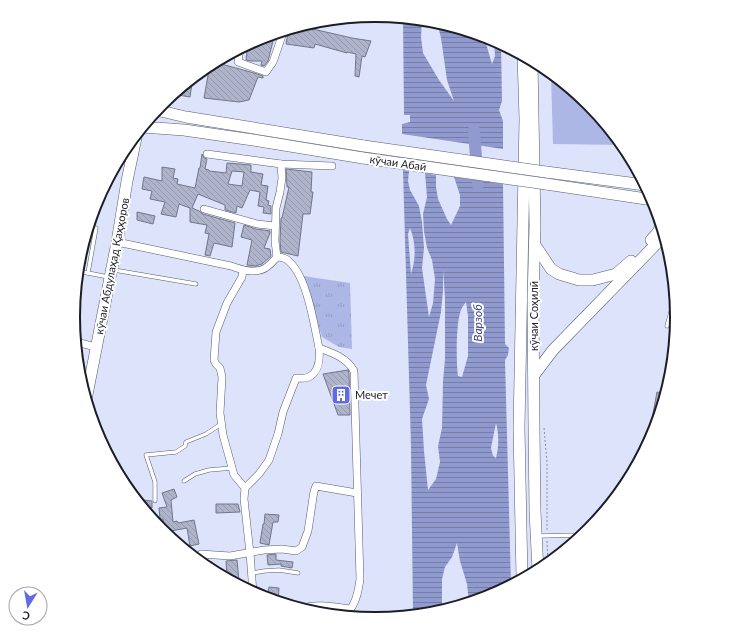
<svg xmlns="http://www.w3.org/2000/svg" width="750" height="634" viewBox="0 0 750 634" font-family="Lato,sans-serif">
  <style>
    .green { fill: #adb7e6 }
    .park { fill: url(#park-tufts) }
    .water { fill: url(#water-rules); fill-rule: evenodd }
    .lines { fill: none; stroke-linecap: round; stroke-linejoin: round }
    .river { stroke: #909ace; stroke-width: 12 }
    .building { fill: url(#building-back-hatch); stroke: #71768b; fill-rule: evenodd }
    .service-casing { stroke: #575b70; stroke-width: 4.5 }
    .minor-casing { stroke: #575b70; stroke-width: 8 }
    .secondary-casing { stroke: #575b70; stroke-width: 12 }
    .path { stroke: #898d9f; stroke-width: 1; stroke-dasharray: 2 2; stroke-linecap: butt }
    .service { stroke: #fff; stroke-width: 3.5 }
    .minor { stroke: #fff; stroke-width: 7 }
    .secondary { stroke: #fff; stroke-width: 11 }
    .secondary-bridge-casing { stroke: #575b70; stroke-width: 12; stroke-linecap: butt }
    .secondary-bridge { stroke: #fff; stroke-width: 11 }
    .labels { text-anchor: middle; stroke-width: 4; stroke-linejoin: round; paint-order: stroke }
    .street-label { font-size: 11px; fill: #1c1e27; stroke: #fff }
    .poi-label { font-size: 11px; fill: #1c1e27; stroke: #fff; text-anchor: start }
    .water-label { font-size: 12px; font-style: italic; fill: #3f4688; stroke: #fff }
    .rim { fill: none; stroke: #1c1e27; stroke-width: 2 }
  </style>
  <defs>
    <pattern id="park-tufts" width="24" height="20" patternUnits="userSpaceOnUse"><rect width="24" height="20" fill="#adb7e6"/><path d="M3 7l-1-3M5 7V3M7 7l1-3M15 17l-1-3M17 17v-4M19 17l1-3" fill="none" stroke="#949dc5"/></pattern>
    <pattern id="water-rules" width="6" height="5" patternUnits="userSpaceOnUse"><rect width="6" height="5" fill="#909ace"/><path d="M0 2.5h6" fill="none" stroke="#757da7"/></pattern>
    <pattern id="building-back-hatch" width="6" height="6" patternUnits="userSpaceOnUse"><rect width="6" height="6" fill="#afb4cb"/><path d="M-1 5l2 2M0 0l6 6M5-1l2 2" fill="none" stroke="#969aae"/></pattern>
  </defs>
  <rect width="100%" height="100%" fill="#dde3fb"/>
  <polygon class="green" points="551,73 589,104 622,145 553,144"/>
  <polygon class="park" points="303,276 350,283 352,349 339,347 322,337"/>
  <g class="water">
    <polygon points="403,18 422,20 421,37 423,53 439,80 454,101 447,80 441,38 437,22 480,35 485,40 492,64 495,56 494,40 501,44 502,101 499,110 503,121 503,149 402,134 402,124 410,122 410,115 404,115"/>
    <path d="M403 170 409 171 408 181 410 190 419 206 422 222 424 248 422 268 429 317 433 303 435 279 432 260 427 248 424 231 423 214 427 197 425 173 436 175V187L438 199 447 219 451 225 460 206V195L454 177 503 184 505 344 509 348 508 355 505 360 511 585 490 596 469 602 467 584 460 561 457 543 452 557 445 567 442 579V611L434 613 413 615 411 446ZM410 228C416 242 416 259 411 274L408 234ZM443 269 445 298V359L443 381 442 428 438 446 440 462 436 479 428 490 424 451 422 419 429 399 426 385 441 312 443 290ZM466 302 468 316V356L462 377 458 376C456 362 456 322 461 310 462 307 464 305 466 302ZM496 423C499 435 499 446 496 458L493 456 491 448Z"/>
  </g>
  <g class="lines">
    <polyline class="river" points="474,130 478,185"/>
  </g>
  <g class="building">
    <polygon points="304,27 352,38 371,41 365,57 362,56 359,77 355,76 356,54 347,52 347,53 315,44 314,48 286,44 288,33"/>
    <polygon points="271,34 275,35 273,41 268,61 264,66 261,65 262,61 251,61 246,60 248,44 260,38"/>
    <polygon points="214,62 254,73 263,76 263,78 258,77 249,100 239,102 204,98 210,64"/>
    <polygon points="193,77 190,97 172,94 178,90"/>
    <path d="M202 154 204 158 207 159 205 169 209 170V171L226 173 227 163 251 165V172L263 174 261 185 268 186 266 200 269 201 268 205 271 206V214L263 213 264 207 258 206 260 192 250 190 242 208 237 206 236 213 225 210V205L198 194 192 208 199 211 203 214 235 223 232 247 214 243 210 256 205 255 209 234 205 233 207 225 190 222V208L179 204 176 217 161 214 165 202 150 199 152 191 142 189 144 177 162 181V167L175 169 173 178 178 179 177 184 195 188 199 168H200ZM232 171 244 172 242 186 228 184Z"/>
    <polygon points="286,169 312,172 311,192 313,192 310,214 303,214 298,256 281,252 280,241 281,218 282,218 289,187 287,187"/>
    <polygon points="137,212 155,216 153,224 137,220"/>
    <polygon points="244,225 256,229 270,231 270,233 264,248 270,249 271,256 262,264 255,266 247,265 252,240 241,237"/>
    <polygon points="348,370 349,373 350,415 338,415 323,374"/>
    <polygon points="657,392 666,394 654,433 650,440 648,440"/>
    <polygon points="174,489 177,497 171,500 173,522 177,521 178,523 194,520 199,544 190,546 187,528 165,532 163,519 160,519 159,508 167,507 162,493"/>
    <polygon points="135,499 152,501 152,508 142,506"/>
    <polygon points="216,504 238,504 240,512 216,513"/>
    <polygon points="265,514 279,515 278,522 273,522 269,545 260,543 263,524 264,524"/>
    <polygon points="276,554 276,560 293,562 292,568 281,566 281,564 268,565 267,555"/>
    <polygon points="237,560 239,581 232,581 227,579 226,561"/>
    <polygon points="212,562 214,572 207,568 202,564"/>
    <polygon points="269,587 279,588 278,602 267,598"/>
  </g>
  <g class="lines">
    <defs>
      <g id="service">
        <polyline points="114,270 196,284"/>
        <polyline points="78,271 108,277"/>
        <polyline points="88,273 96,228"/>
        <polyline points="667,326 675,297"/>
        <polyline points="77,361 78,358"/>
        <polyline points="184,481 195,474 209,470 232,468"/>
        <polyline points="155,501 155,482 146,455 176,452 185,446 186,442 206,434 221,424"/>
        <polyline points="537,536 583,535"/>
        <polyline points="252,573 264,571 279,570 298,573"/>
      </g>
      <g id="minor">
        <polyline points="240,48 238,62 266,72 273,62 284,30"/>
        <polyline points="207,154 281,164 332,166"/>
        <polyline points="204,209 257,224 275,226"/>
        <path d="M117 242 231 266C242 270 258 275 268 266 272 263 274 260 277 257 280 257 284 258 286 259 307 273 314 325 319 348 333 353 347 358 354 371L360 579C359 587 357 598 353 605 351 609 349 611 346 616"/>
        <polyline points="277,257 275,241 276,208 280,192 282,178 281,164"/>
        <polyline points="243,270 242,277 227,303 216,332 214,360 216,364 220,368 222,377 220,413 223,435 234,475 245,488 244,499 250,553 253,593"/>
        <polyline points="76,342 96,347"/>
        <path d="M245 488 259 474 269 460 278 434 283 412 295 381 296 378C301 378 305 379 309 377 319 372 320 358 319 348"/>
        <polyline points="197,560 201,554 230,556 264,550 282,549 296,551 302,547 308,531 314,491 316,486 357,493"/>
        <path d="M301 609C316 603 334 607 349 609"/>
      </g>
      <g id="secondary">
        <polyline points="532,60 535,226 533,301 534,428 535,511 538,571"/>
        <polyline points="156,110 186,117 364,146"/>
        <polyline points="142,127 184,130 253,140 363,158"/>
        <polyline points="546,172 645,185"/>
        <polyline points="546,184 653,200"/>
        <path d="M651 240C659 231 662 230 659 218"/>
        <polyline points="535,245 551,269 559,274 579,280 593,280 616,274 631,261"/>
        <polyline points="534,375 553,350 664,236"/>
        <polyline points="86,400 117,242 127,181 137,133"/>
        <polyline points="522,579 519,428 525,119 523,55"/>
      </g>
    </defs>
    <use href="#service" class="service-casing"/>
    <use href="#minor" class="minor-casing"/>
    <use href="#secondary" class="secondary-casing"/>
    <g class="path">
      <polyline points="544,428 547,463 547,531"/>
      <polyline points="547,541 548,564"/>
    </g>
    <use href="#service" class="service"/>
    <use href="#minor" class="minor"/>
    <use href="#secondary" class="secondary"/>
    <defs>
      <g id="secondary-bridge">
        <polyline points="364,146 546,172"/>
        <polyline points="363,158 546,184"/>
      </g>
    </defs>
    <use href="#secondary-bridge" class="secondary-bridge-casing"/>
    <use href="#secondary-bridge" class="secondary-bridge"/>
  </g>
  <defs>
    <symbol id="building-square" viewBox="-11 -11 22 22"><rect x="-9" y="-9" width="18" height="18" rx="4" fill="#616ae2" stroke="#fff"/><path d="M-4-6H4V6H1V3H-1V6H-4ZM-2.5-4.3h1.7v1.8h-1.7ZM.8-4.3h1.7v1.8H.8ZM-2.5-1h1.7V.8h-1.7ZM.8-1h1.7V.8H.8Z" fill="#fff"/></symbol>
  </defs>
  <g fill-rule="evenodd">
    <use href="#building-square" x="330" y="384" width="22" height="22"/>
  </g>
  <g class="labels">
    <g class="street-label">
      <text transform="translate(398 163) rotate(8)" y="4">кӯчаи Абаӣ</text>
      <text transform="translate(112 266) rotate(-79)" y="4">кӯчаи Абдулаҳад Қаҳҳоров</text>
      <text transform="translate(534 316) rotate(-90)" y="4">кӯчаи Соҳилӣ</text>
    </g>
    <g class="poi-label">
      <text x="355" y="399">Мечет</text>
    </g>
    <g class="water-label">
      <text transform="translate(478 323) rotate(-90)" y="4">Варзоб</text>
    </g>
  </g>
  <path d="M0 0H750V634H0ZM80 317a295 295 0 1 1 590 0a295 295 0 1 1-590 0Z" fill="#fff" fill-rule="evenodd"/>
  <path class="rim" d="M80 317a295 295 0 1 1 590 0a295 295 0 1 1-590 0Z"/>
  <g transform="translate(28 606) rotate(191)"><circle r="19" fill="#ffffff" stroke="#a4a5a9"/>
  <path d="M0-3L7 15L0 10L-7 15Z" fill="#616ae2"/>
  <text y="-6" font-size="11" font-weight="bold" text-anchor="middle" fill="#1c1e27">С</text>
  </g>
</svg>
